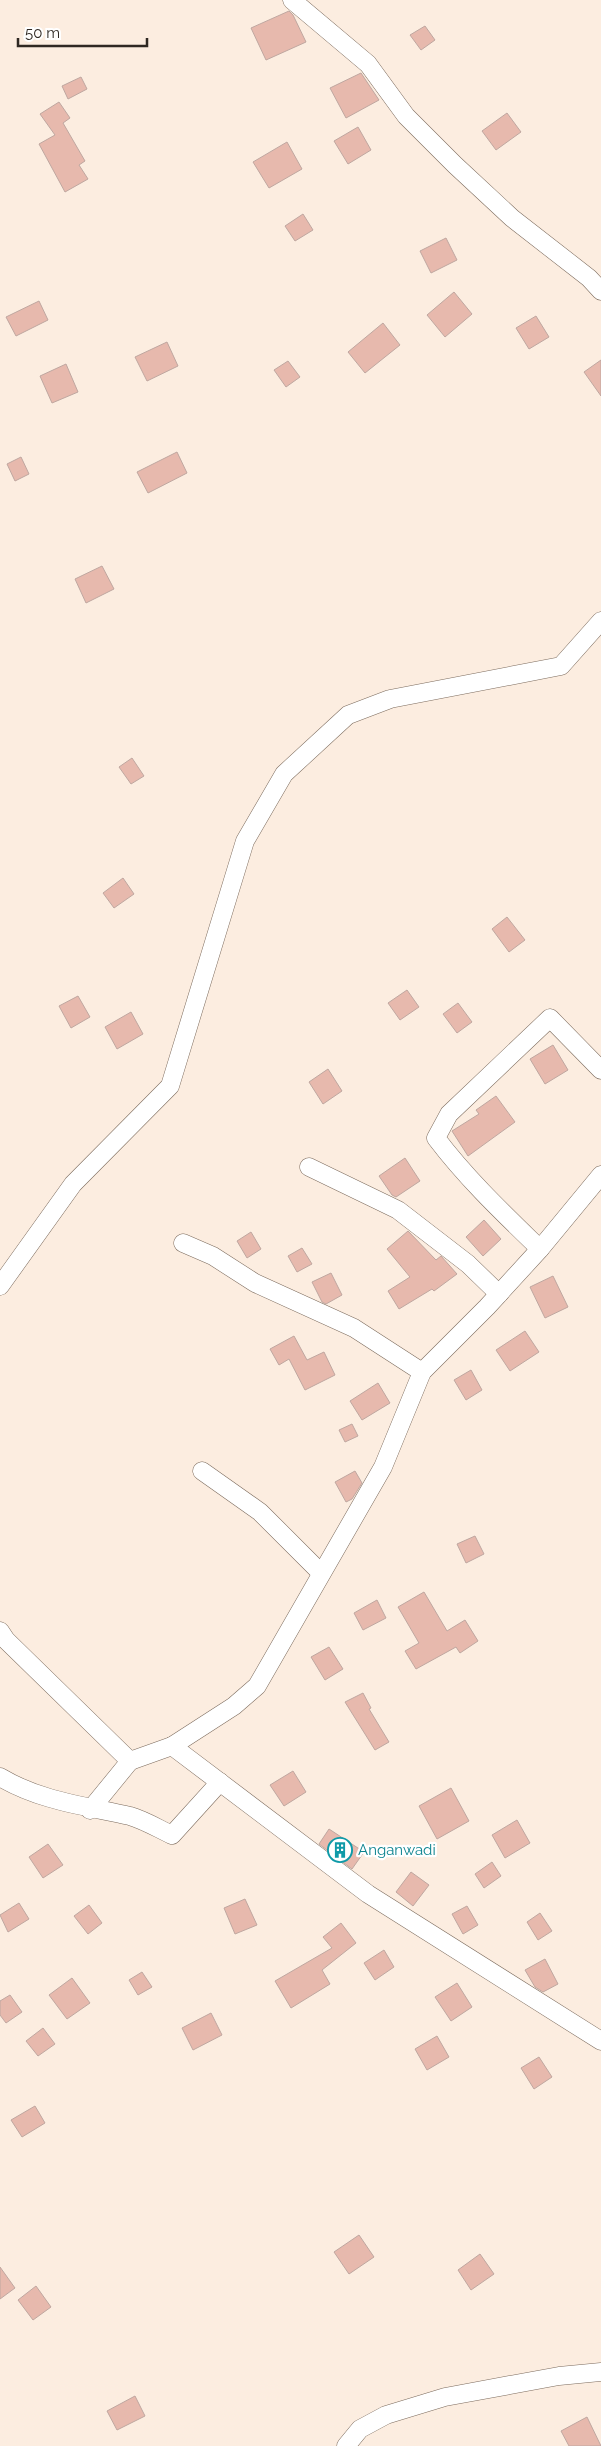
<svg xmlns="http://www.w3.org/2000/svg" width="601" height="2446" viewBox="0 0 601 2446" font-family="Raleway,sans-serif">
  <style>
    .building { fill: #e7b9ad; stroke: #bfa7a0 }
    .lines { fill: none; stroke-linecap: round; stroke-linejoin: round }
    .minor-casing { stroke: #7c6b5d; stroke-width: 19 }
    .minor { stroke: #fff; stroke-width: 18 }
    .labels { text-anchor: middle; stroke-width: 4.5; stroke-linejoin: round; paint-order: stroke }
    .culture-label { font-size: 15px; fill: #0d838f; stroke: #fff; text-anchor: start }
  </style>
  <rect width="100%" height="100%" fill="#fcede0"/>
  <g class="building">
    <polygon points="289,11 293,15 306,42 266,60 251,28"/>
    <polygon points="425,26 435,40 421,50 410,35"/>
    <polygon points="361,73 379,100 346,118 330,88"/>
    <polygon points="81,77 87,89 68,99 62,86"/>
    <polygon points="59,102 70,118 63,123 85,161 79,165 88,179 65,192 39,144 55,135 40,114"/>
    <polygon points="507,113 521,132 496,150 482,131"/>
    <polygon points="358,127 371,150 348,164 334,141"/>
    <polygon points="287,142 302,169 269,188 253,162"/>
    <polygon points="303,214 313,230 295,241 285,226"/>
    <polygon points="446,238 457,260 431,273 420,251"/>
    <polygon points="454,292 472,314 445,337 427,315"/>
    <polygon points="39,301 48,320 16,336 6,317"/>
    <polygon points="536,316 549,337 529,349 516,328"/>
    <polygon points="383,323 400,345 365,373 348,352"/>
    <polygon points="167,342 178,366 147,381 135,357"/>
    <polygon points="601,360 601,396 584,372"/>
    <polygon points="288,361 300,377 286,387 274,370"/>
    <polygon points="66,364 78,392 52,403 40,376"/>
    <polygon points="177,452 187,473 148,493 137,472"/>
    <polygon points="21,457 29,474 15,481 7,464"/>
    <polygon points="102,566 114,589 86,603 75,579"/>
    <polygon points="132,758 144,776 131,784 119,767"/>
    <polygon points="123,878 134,894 114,908 103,893"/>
    <polygon points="507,917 525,940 509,952 492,929"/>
    <polygon points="407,990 419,1007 400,1020 388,1003"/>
    <polygon points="78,996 90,1017 71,1028 59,1006"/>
    <polygon points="458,1003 472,1022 457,1033 443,1014"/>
    <polygon points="131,1012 143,1034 117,1049 105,1027"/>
    <polygon points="553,1045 568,1070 545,1084 530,1059"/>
    <polygon points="328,1069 342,1091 323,1104 309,1082"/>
    <polygon points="496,1096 515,1122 468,1156 452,1131 479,1114 476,1110"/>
    <polygon points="405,1158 420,1181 396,1197 392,1195 379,1176"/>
    <polygon points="484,1220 501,1239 483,1256 466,1237"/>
    <polygon points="408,1231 436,1260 441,1256 457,1274 434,1291 432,1289 399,1309 388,1291 410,1277 387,1249"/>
    <polygon points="251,1232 261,1249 247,1258 237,1241"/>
    <polygon points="302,1248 312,1264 297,1272 288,1256"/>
    <polygon points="331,1273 342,1295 326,1304 322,1302 312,1282"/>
    <polygon points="553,1276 568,1307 545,1318 530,1287"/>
    <polygon points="525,1331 539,1352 510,1371 496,1350"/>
    <polygon points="294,1336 307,1360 324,1352 335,1375 305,1390 289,1359 279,1365 270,1349"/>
    <polygon points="471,1370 482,1390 466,1400 454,1380"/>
    <polygon points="378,1383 390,1403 362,1420 350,1401"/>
    <polygon points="352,1424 358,1436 345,1442 339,1430"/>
    <polygon points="355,1471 362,1483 352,1499 346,1502 335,1482"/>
    <polygon points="475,1536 484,1554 466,1563 457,1544"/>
    <polygon points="424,1592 447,1631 465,1620 478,1641 460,1653 456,1647 416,1669 405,1651 419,1643 398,1607"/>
    <polygon points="377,1600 386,1618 363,1630 354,1613"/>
    <polygon points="329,1647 343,1669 325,1680 311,1657"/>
    <polygon points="363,1693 371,1708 369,1709 389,1742 375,1750 345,1702"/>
    <polygon points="293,1771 306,1792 284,1806 270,1785"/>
    <polygon points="451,1788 469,1821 437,1839 419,1806"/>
    <polygon points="517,1820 530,1843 505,1858 492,1835"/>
    <polygon points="329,1829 364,1852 352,1869 319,1844"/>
    <polygon points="48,1844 63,1865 43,1878 29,1857"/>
    <polygon points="492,1862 501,1876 484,1888 475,1874"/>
    <polygon points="411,1872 429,1885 413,1906 396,1892"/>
    <polygon points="245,1899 257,1925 235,1934 224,1908"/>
    <polygon points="19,1903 29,1919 8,1932 0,1915"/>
    <polygon points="89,1905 102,1923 88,1934 74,1916"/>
    <polygon points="467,1906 478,1925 463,1934 452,1914"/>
    <polygon points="540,1913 552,1931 538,1940 527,1922"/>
    <polygon points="341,1923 356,1943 322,1970 330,1984 291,2008 275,1981 332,1948 323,1937"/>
    <polygon points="384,1950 394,1967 375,1980 364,1963"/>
    <polygon points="545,1959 558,1984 543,1992 535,1987 525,1970"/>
    <polygon points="142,1972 152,1987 138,1995 129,1980"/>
    <polygon points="72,1978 90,2003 67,2019 49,1995"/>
    <polygon points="457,1983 472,2007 451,2021 435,1997"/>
    <polygon points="10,1995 22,2012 6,2023 0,2015 0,2001"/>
    <polygon points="211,2013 222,2035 193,2050 182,2028"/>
    <polygon points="43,2028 55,2044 38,2056 26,2041"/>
    <polygon points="437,2036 449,2057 427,2070 415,2049"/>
    <polygon points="539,2057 552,2077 534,2089 521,2068"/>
    <polygon points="35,2106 45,2123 22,2137 11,2120"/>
    <polygon points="359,2235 374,2257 349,2274 334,2252"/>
    <polygon points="480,2254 494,2274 471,2290 458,2270"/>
    <polygon points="0,2267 15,2288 0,2299"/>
    <polygon points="36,2286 51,2307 33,2320 18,2300"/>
    <polygon points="135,2396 145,2416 117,2430 107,2411"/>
    <polygon points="587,2417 601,2446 569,2446 561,2431"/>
  </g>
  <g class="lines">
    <defs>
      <g id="minor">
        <polyline points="292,0 368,64 406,116 455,165 512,218 589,278 601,291"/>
        <polyline points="309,1167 398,1210 468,1264 499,1294"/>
        <polyline points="183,1243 213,1256 255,1283 354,1328 422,1372"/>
        <path d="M540 1249C504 1214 467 1179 436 1138L449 1114 550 1018 601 1070"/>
        <polyline points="0,1286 73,1184 170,1086 245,841 284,774 348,715 390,699 561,666 601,621"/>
        <polyline points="202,1471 260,1512 321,1573"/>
        <polyline points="0,1631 6,1640 130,1761 172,1746 368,1894 601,2041"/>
        <polyline points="172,1746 234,1706 257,1686 383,1467 422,1372 487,1307 540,1249 601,1175"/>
        <path d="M0 1777C40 1801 86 1806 130 1816 144 1820 159 1829 172 1835L220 1782"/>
        <polyline points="90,1810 130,1761"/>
        <polyline points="346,2446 360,2429 386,2415 445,2397 559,2376 601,2372"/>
      </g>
    </defs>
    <use href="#minor" class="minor-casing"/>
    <use href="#minor" class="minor"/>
  </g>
  <defs>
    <symbol id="building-ring" viewBox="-11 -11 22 22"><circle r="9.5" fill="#fff" stroke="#0f9aa8" stroke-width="1.5"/><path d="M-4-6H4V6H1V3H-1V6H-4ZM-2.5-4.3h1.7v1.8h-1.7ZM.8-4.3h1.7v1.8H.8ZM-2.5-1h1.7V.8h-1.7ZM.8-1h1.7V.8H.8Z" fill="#0f9aa8"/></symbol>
  </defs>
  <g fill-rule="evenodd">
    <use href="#building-ring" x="326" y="1836" width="28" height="28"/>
  </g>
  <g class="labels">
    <g class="culture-label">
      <text x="358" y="1855">Anganwadi</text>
    </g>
  </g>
  <path d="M18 38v8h129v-8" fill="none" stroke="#2f2822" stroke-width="2.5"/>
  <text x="25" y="38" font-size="15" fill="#2f2822" stroke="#ffffff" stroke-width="4" paint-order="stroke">50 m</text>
</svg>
